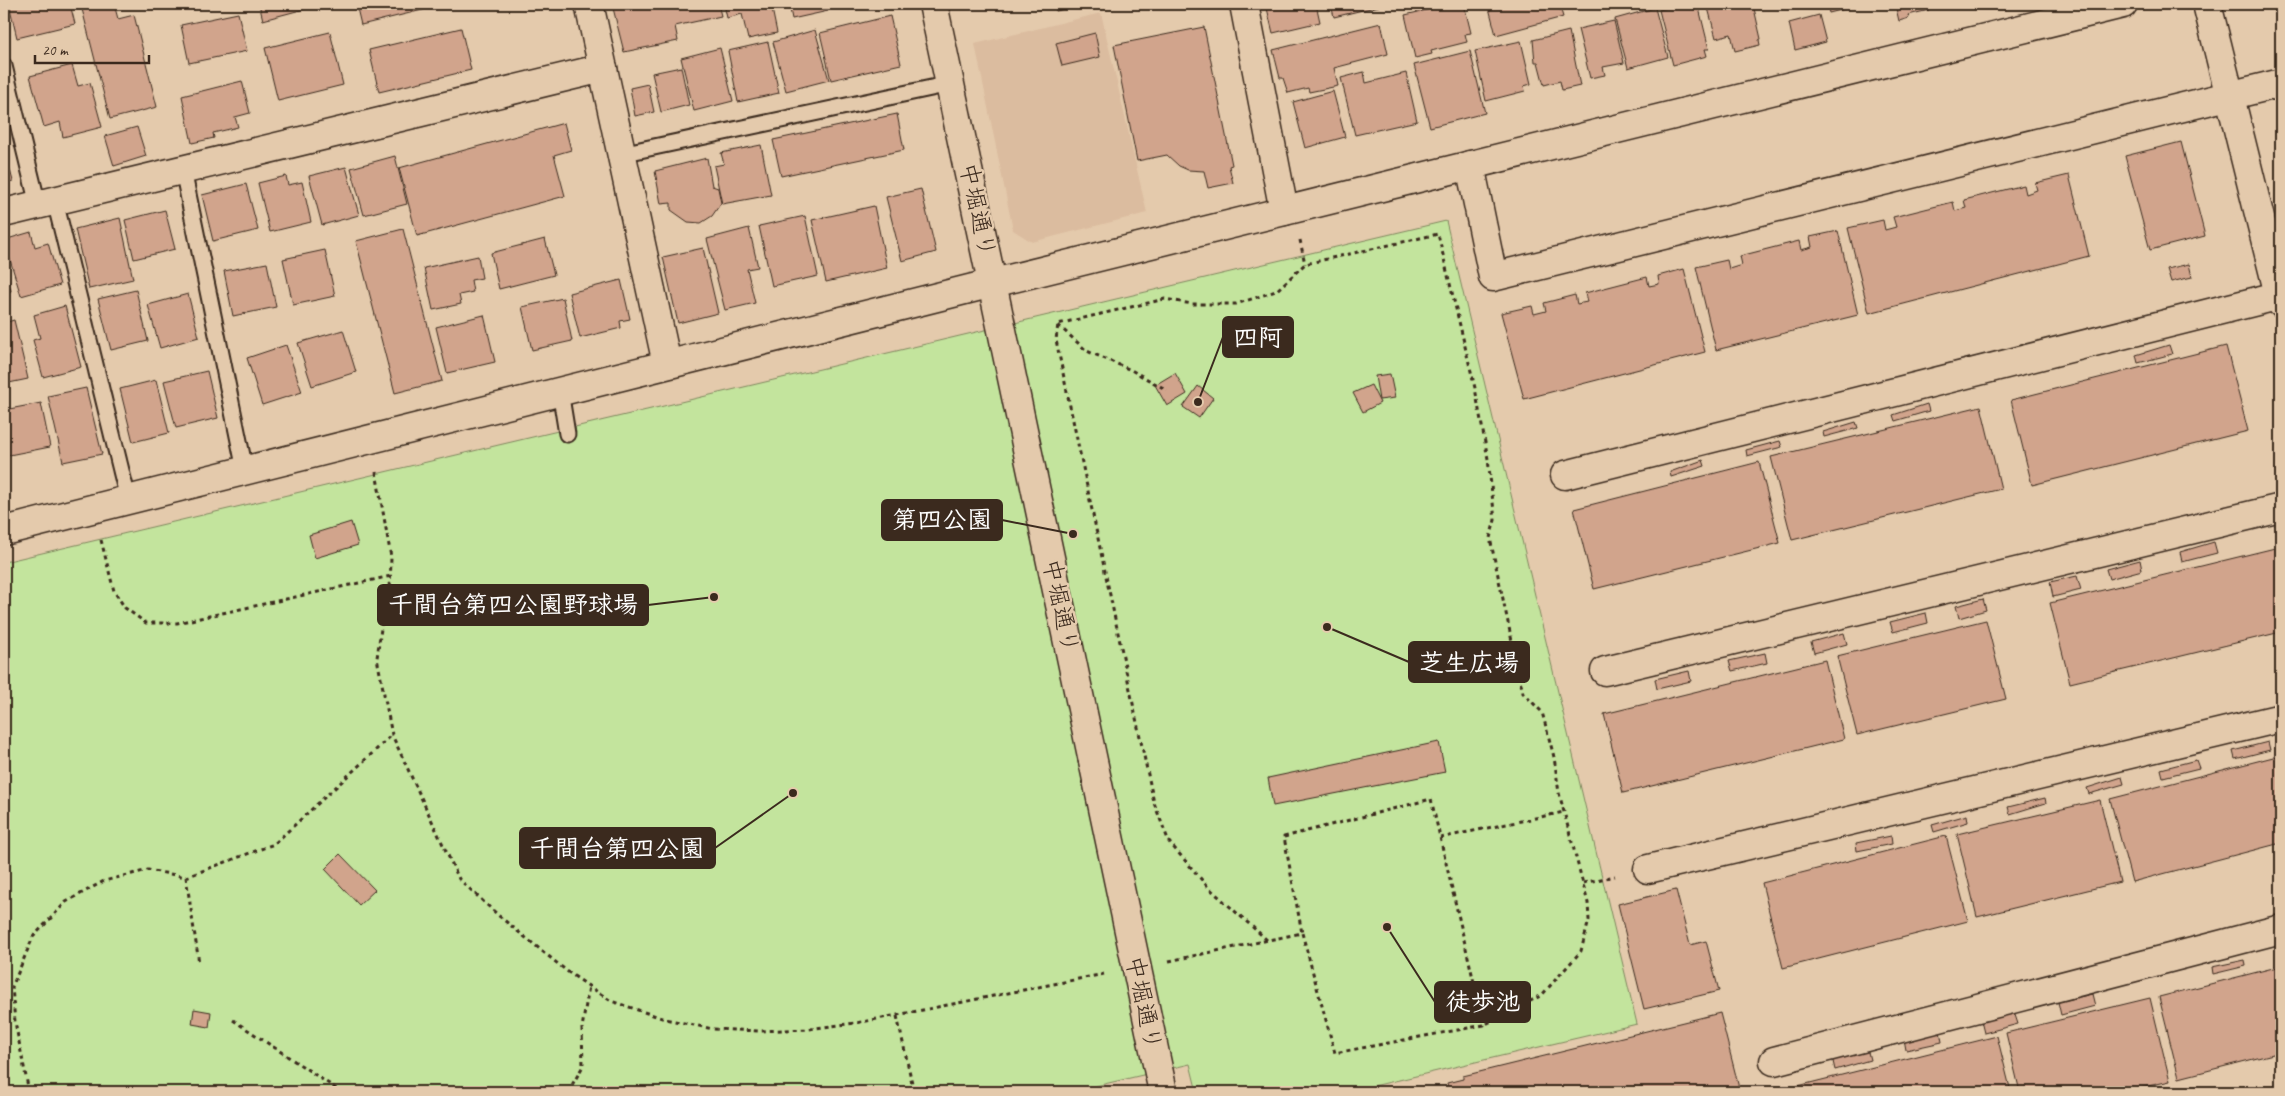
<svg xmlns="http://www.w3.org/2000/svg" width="2285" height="1096" viewBox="0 0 2285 1096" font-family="Caveat,'Klee One',sans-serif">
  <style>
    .built { fill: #dbbc9f }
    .green { fill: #c3e49d; stroke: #7f875e }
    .building { fill: #d1a48c; stroke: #3b2a1e }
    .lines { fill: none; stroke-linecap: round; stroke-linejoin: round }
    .service-casing { stroke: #3b2a1e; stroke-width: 19 }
    .minor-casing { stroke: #3b2a1e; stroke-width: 31 }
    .tertiary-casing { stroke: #3b2a1e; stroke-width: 31 }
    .path { stroke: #3b2a1e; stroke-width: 3; stroke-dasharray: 4 4; stroke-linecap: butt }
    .service { stroke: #e4caac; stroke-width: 15 }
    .minor { stroke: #e4caac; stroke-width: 28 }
    .tertiary { stroke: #e4caac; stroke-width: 28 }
    .labels { text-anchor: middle; stroke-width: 5; stroke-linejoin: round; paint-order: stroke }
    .street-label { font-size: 24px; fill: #3b2a1e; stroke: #e4caac }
    .leader { fill: none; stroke: #3b2a1e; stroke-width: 2 }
    .callout-dot { fill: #3b2a1e; stroke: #e4caac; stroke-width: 2 }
    .callout { fill: #3b2a1e; stroke: #3b2a1e; stroke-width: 2 }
    .callout-label { font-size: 25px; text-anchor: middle; font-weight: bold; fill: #fff }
  </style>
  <rect width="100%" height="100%" fill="#e4caac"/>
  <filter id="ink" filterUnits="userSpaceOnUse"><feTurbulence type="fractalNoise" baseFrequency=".02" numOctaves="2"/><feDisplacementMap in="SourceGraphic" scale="10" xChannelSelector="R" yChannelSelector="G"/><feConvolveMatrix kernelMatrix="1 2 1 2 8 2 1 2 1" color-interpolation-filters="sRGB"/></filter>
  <g filter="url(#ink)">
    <polygon class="built" points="1101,13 1147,213 1032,242 1013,230 975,44"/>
    <polygon class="green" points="1446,221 1637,1024 1348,1092 1197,1092 1190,1064 1070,1092 4,1092 4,562"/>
    <g class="building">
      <polygon points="9,4 70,4 75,24 17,38"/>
      <polygon points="103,4 114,4 118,19 134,15 157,107 110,119 82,9"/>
      <polygon points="259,4 323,4 263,20"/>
      <polygon points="356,4 447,4 361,25"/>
      <polygon points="612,4 718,4 721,16 675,26 678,41 624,52"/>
      <polygon points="724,4 771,4 777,33 748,39 742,14 727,18"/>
      <polygon points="789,4 827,4 828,11 792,19"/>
      <polygon points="1038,4 1076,4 1076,6 1056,11 1055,5 1039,9"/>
      <polygon points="1266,4 1316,4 1320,22 1273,33"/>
      <polygon points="1331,4 1378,4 1379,6 1334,17"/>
      <polygon points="1453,4 1464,4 1471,33 1465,34 1467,42 1431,51 1432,54 1415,58 1405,15"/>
      <polygon points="1488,4 1559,4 1563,17 1496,35"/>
      <polygon points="1688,4 1698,4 1709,49 1705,49 1707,56 1673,65 1659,10"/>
      <polygon points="1707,4 1753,4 1761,39 1759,40 1760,45 1735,51 1731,34 1716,38"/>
      <polygon points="1827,4 1865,4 1829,13"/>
      <polygon points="1895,4 1927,4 1929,10 1908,15 1909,18 1899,21"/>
      <polygon points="1655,8 1668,57 1628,68 1615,19"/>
      <polygon points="238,13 247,51 189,63 181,25"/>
      <polygon points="1819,15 1826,42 1795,50 1789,23"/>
      <polygon points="890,16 901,64 831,80 820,33"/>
      <polygon points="1614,21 1624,63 1603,67 1605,75 1590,78 1578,29"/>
      <polygon points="1381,23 1388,54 1334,68 1338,86 1309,92 1308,88 1288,93 1283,78 1280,78 1273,50"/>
      <polygon points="1204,27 1232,165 1229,166 1233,183 1208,188 1204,171 1188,170 1179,166 1167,155 1137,161 1114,45"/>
      <polygon points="461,28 471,70 379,92 369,50"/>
      <polygon points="815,30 829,80 786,91 773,42"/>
      <polygon points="1569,31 1580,86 1562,90 1560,81 1544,85 1538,62 1535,62 1533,40"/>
      <polygon points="330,32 343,85 278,101 265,48"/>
      <polygon points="1095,33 1100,57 1062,66 1056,43"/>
      <polygon points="1521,41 1531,84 1524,86 1525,91 1486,101 1475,51"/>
      <polygon points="768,42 779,93 738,102 728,51"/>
      <polygon points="720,48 733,101 694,111 681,58"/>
      <polygon points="1470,51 1485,113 1430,127 1414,65"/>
      <polygon points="72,65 78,86 90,83 102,127 63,137 60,122 44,127 30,76"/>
      <polygon points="681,67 689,105 661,112 652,73"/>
      <polygon points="1364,72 1366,83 1406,73 1417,121 1355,135 1341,78"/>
      <polygon points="242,81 250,113 235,117 238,127 213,133 214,138 192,143 182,96"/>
      <polygon points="648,84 654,112 635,116 630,88"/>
      <polygon points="1333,91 1345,137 1305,148 1293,102"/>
      <polygon points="897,114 904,150 781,176 773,140"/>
      <polygon points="564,123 571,150 554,155 565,196 417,236 399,168"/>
      <polygon points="137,127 146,156 114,166 105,136"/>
      <polygon points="2181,142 2205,236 2150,250 2125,156"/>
      <polygon points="761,145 771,195 722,204 714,166 724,164 721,153"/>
      <polygon points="4,148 13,181 4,183"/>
      <polygon points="395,156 407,204 364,215 351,168"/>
      <polygon points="707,158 712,186 718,188 721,203 712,216 701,223 688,222 671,210 671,203 661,204 655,171"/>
      <polygon points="346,167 359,215 322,225 309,176"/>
      <polygon points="2069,175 2089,256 1869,313 1848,228 1883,220 1885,230 1896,227 1893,217 1953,202 1955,211 1966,208 1964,200 2024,185 2026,194 2037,190 2035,183"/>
      <polygon points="286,176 288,185 302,182 311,222 270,232 258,183"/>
      <polygon points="246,184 258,230 213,241 202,195"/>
      <polygon points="921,189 936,252 902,261 886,197"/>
      <polygon points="874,206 887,268 826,282 812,220"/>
      <polygon points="165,210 175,249 134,259 125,220"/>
      <polygon points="805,216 818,276 772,286 759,226"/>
      <polygon points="120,218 133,279 89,289 75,229"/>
      <polygon points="749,228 758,267 747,269 755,303 725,310 707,239"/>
      <polygon points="403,229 442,381 395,393 356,241"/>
      <polygon points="1838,231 1858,315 1716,350 1696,267 1727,260 1729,269 1742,265 1740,256 1799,241 1801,250 1812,247 1810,237"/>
      <polygon points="31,232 35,247 48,243 60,285 21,296 4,240"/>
      <polygon points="545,239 554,275 499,289 491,253"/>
      <polygon points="703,248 718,313 678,323 663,257"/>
      <polygon points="325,250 335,296 293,305 283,259"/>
      <polygon points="478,256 482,278 471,280 473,292 459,295 461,304 433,310 424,268"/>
      <polygon points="4,263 11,291 4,293"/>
      <polygon points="267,263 276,307 233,316 224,271"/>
      <polygon points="2189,264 2192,277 2171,282 2167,269"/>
      <polygon points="1684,269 1705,352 1524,399 1501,313 1532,306 1534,314 1546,311 1544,303 1575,295 1577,304 1587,302 1585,293 1647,277 1649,286 1659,284 1658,276"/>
      <polygon points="621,280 630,319 620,321 621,328 580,338 569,293"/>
      <polygon points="136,290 148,341 111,350 98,299"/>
      <polygon points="188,294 199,337 160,348 148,305"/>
      <polygon points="563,298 572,341 532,350 522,307"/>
      <polygon points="65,306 81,367 43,377 33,340 40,338 34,315"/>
      <polygon points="484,315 495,362 447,373 436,327"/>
      <polygon points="14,320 28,379 4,384 4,323"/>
      <polygon points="343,330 356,372 312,386 298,343"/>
      <polygon points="286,345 302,392 262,405 247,358"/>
      <polygon points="2169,345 2172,354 2138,363 2136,355"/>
      <polygon points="2226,346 2248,431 2032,485 2011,400"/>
      <polygon points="207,371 218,418 176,428 164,381"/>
      <polygon points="1175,373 1187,394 1167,406 1155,385"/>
      <polygon points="1390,374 1395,398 1379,400 1375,376"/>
      <polygon points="156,380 169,433 133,442 120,389"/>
      <polygon points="1371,385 1380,403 1363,412 1353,393"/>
      <polygon points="1198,386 1213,398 1199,418 1183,407"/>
      <polygon points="86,388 102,454 63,462 48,396"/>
      <polygon points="41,403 50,447 4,456 4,410"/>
      <polygon points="1927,404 1929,411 1895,421 1893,415"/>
      <polygon points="1981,406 2001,489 1792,540 1771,457"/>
      <polygon points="1856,422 1858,428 1824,437 1823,432"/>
      <polygon points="1780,441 1782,447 1747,456 1746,450"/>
      <polygon points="1703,460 1705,466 1671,477 1670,472"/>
      <polygon points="1759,462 1780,543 1594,589 1574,509"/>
      <polygon points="351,522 358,545 315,558 309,535"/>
      <polygon points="2214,542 2217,553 2182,562 2180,552"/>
      <polygon points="2275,548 2281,573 2281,632 2070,683 2050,603"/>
      <polygon points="2140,560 2142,570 2109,579 2106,569"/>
      <polygon points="2077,576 2081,590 2053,597 2050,582"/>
      <polygon points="1983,599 1986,610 1959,618 1956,606"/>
      <polygon points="1926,613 1928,623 1893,632 1890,622"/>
      <polygon points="1986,620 2006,699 1857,735 1837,656"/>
      <polygon points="1844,633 1847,644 1814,653 1811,642"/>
      <polygon points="1765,653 1767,663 1732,671 1729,661"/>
      <polygon points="1825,660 1844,739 1623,793 1604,714"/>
      <polygon points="1689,671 1691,681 1657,689 1655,679"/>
      <polygon points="1439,742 1445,772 1273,806 1268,778"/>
      <polygon points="2268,742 2270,750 2235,759 2233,751"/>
      <polygon points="2281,755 2281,843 2132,882 2110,799"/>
      <polygon points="2196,760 2199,768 2163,777 2161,769"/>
      <polygon points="2122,777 2124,784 2089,794 2087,788"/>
      <polygon points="2045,798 2046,803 2010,814 2008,807"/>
      <polygon points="2100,800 2120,882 1977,917 1957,834"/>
      <polygon points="1967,815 1968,822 1934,832 1932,825"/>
      <polygon points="1891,836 1892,844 1857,851 1856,843"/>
      <polygon points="1946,836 1968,921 1783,968 1762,883"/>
      <polygon points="340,854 375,890 359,905 325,869"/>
      <polygon points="1676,890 1690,945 1706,941 1719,991 1644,1009 1618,904"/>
      <polygon points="2245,960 2246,966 2213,974 2212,967"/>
      <polygon points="2281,966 2281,1052 2179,1078 2159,997"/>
      <polygon points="2092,994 2095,1006 2061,1015 2058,1002"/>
      <polygon points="2150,998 2170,1081 2122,1092 2020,1092 2006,1033"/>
      <polygon points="194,1009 211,1012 209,1027 192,1024"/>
      <polygon points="2014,1012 2018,1024 1984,1033 1981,1021"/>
      <polygon points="1720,1013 1740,1092 1449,1092 1447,1083 1463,1079 1463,1076"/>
      <polygon points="1940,1031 1942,1042 1906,1050 1904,1039"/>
      <polygon points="1997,1036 2011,1092 1783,1092 1782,1090"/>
      <polygon points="1867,1048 1870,1060 1835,1070 1832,1057"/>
    </g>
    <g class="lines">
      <defs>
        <g id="service">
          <polyline points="4,66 38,205"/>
          <polyline points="621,154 950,84"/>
          <polyline points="183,170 245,470"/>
          <polyline points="55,201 128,499"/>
          <polyline points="560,391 567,434"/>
        </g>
        <g id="minor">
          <polyline points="589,4 667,364"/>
          <polyline points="1244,4 1284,211"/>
          <polyline points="1470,165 1493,277 2281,83"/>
          <polyline points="4,213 603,68"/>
          <polyline points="1565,475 2281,295"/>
          <polyline points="1605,671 2281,508"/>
          <polyline points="1648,869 2281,718"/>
          <polyline points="1774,1061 2281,929"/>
        </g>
        <g id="tertiary">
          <polyline points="933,4 1163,1092"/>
          <polyline points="2207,4 2281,303"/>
          <polyline points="4,531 993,283 2123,4"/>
        </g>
      </defs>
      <use href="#service" class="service-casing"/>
      <use href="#minor" class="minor-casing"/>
      <use href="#tertiary" class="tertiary-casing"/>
      <g class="path">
        <polyline points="1300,240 1305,264"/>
        <polyline points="1058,325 1087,351 1131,370 1167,390"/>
        <polyline points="376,472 391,557 390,592 382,621 377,658 392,735 459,879 499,916 568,972 611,1001 665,1019 713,1029 760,1031 809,1029 862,1022 1104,974"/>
        <polyline points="101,540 114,591 125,608 146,623 177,623 391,576"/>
        <polyline points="1440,838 1564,812"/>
        <polyline points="186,877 199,963"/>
        <polyline points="1583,883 1615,876"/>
        <polyline points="1267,940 1208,887 1169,842 1154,803 1056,340 1058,324 1165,299 1192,304 1236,304 1276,291 1305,264 1438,234 1475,388 1488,459 1495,520 1490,538 1523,693 1542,712 1554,757 1559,793 1588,903 1589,920 1581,951 1542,995 1484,1025"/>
        <polyline points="1169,961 1302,933 1335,1053 1484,1025 1431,799 1284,837 1302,933"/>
        <polyline points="897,1016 914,1092"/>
        <polyline points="233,1020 341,1092"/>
        <polyline points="29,1092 15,1022 12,987 33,937 66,902 104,881 148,870 186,877 274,844 392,735"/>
        <polyline points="568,1092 583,1066 582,1028 589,986"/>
      </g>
      <use href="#service" class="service"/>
      <use href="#minor" class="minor"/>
      <use href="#tertiary" class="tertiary"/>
    </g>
  </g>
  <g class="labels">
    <g class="street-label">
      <text transform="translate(978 210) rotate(78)" y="8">中堀通り</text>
      <text transform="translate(1061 606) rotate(78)" y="8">中堀通り</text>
      <text transform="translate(1144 1003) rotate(78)" y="8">中堀通り</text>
    </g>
  </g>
  <path class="leader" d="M1198 402L1223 337M1073 534L1002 520M714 597L648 605M1327 627L1409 662M793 793L715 848M1387 927L1435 1002"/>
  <g class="callout-dot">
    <circle cx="1198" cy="402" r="5"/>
    <circle cx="1073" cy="534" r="5"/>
    <circle cx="714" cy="597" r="5"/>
    <circle cx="1327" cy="627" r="5"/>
    <circle cx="793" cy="793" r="5"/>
    <circle cx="1387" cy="927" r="5"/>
  </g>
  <g class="callout">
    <rect x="1223" y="317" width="70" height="40" rx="5"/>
    <rect x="882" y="500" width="120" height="40" rx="5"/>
    <rect x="378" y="585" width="270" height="40" rx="5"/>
    <rect x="1409" y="642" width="120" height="40" rx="5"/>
    <rect x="520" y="828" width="195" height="40" rx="5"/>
    <rect x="1435" y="982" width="95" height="40" rx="5"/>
  </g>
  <g class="callout-label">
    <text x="1258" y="346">四阿</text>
    <text x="942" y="528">第四公園</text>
    <text x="513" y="613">千間台第四公園野球場</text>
    <text x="1469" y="671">芝生広場</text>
    <text x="617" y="857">千間台第四公園</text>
    <text x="1483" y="1010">徒歩池</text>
  </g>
  <rect width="2285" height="1096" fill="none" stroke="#e4caac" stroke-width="20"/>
  <rect x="10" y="10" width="2265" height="1076" fill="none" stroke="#3b2a1e" stroke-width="2" filter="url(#ink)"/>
  <path d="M35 55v8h114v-8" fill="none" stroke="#3b2a1e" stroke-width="2.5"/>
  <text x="42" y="55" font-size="15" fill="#3b2a1e" stroke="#e4caac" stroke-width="4" paint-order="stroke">20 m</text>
</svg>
